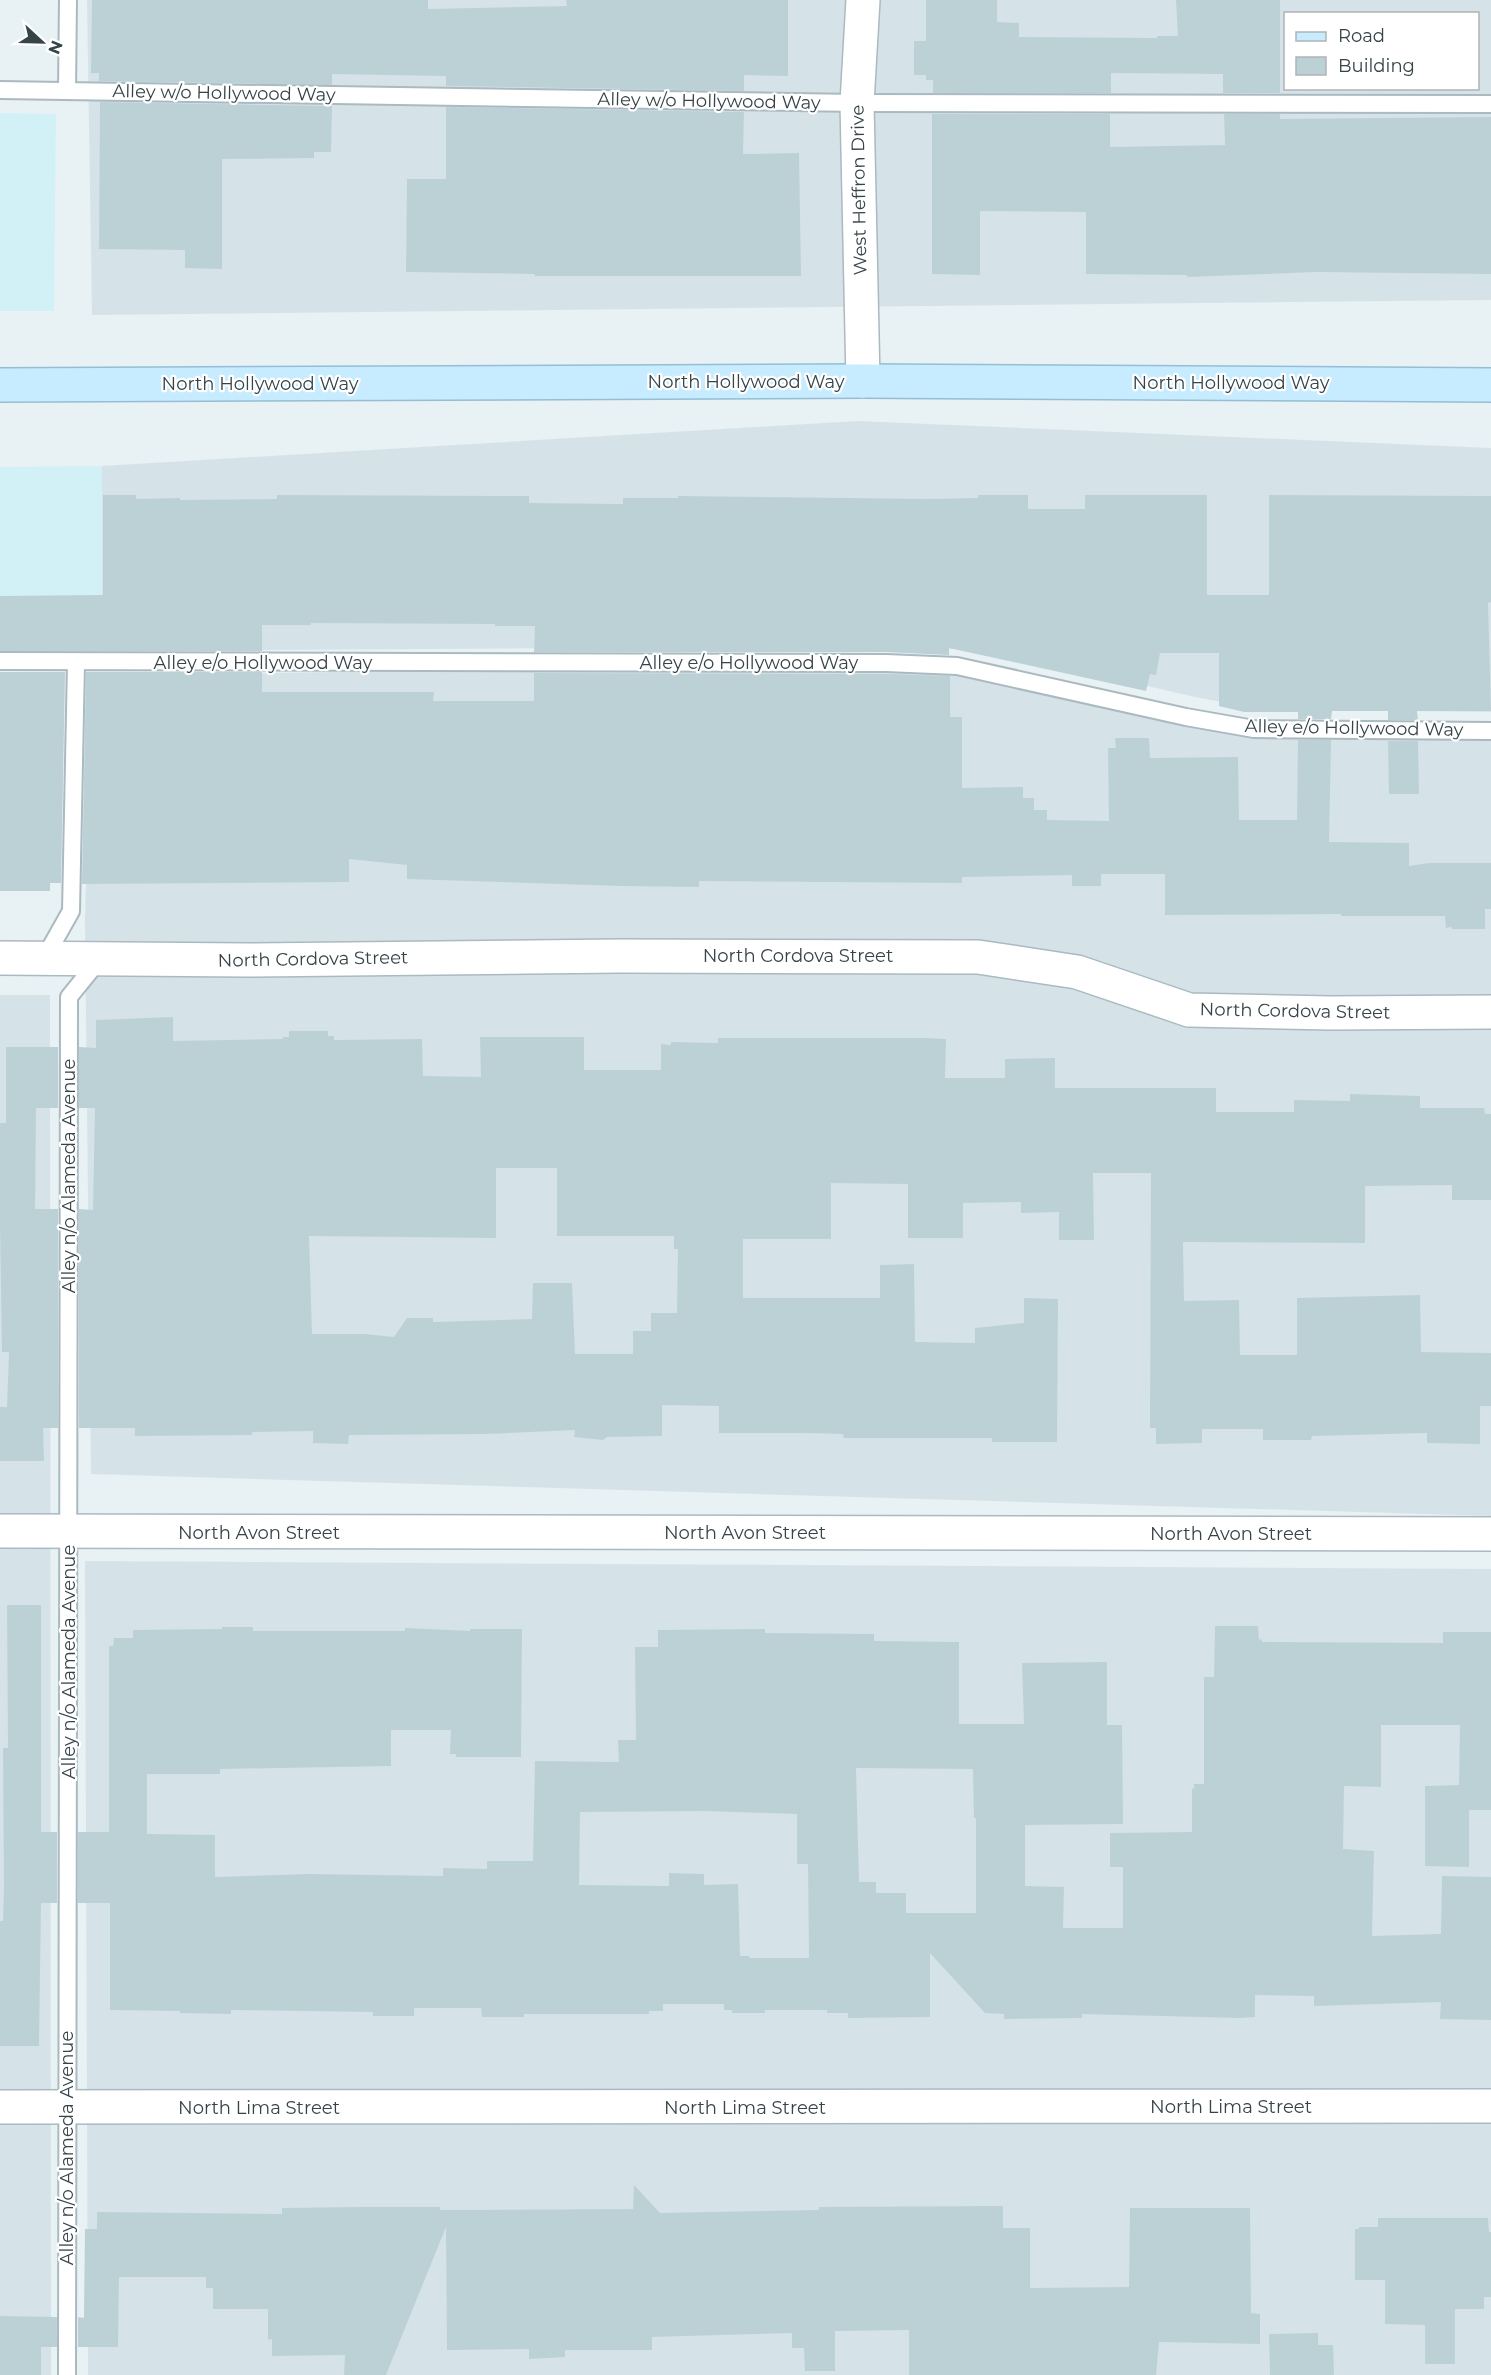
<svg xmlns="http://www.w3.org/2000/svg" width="1491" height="2375" viewBox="0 0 1491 2375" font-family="Montserrat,sans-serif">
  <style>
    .residential { fill: #d5e3e9; fill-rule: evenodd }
    .commercial { fill: #d2f1f7 }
    .building { fill: #bcd1d6; fill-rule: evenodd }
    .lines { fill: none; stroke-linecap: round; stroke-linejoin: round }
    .lane-casing { stroke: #aabac0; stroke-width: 20 }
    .street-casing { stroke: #aabac0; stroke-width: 36 }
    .secondary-casing { stroke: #94bed3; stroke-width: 36 }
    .lane { stroke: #fff; stroke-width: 16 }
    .street { stroke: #fff; stroke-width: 33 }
    .secondary { stroke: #c7ecff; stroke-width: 33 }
    .labels { text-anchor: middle; stroke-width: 4.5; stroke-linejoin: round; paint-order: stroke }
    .street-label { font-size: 18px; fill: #364448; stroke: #fff }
  </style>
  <rect width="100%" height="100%" fill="#e8f1f4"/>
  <g class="residential">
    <path d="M87 0H1491V300L92 315ZM1286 14H1478V88H1286Z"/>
    <polygon points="857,421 1491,448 1491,712 1260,709 1195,697 1030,659 954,649 885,646 102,651 102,466"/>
    <polygon points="886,663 957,666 1254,729 1491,731 1491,1516 91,1474 85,922 91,676"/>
    <polygon points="0,995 50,995 51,2375 0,2375"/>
    <polygon points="85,1561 1491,1569 1491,2375 88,2375"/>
  </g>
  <g class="commercial">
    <polygon points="0,113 56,114 54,311 0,311"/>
    <polygon points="102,466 102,651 0,651 0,467"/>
  </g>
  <g class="building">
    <polygon points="92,0 428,0 428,9 567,6 566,0 788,0 788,76 744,75 744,91 446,86 446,76 332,74 332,85 99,81 99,73 91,73"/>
    <polygon points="926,0 997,0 997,22 1019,23 1019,37 1157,38 1157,36 1178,36 1176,0 1280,0 1280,93 1223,93 1223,74 1111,73 1111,93 933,93 933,80 926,80 926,75 914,75 914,41 926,41"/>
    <polygon points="100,102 332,106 331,152 314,152 314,158 222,159 222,269 185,268 185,250 99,249"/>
    <polygon points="446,107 744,112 743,154 799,153 801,276 535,276 535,274 406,272 407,179 446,179"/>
    <polygon points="932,114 1110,114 1110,147 1225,145 1224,114 1280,114 1280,119 1491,117 1491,274 1316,272 1187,277 1187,275 1086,274 1086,212 980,211 980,275 932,274"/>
    <polygon points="103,495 136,495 136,499 180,498 180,500 277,499 277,495 529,496 529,503 623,504 623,498 678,498 678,496 928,499 978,498 978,495 1028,495 1028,509 1085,509 1085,495 1207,495 1207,595 1269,595 1269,495 1491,496 1491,602 1488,603 1491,711 1417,711 1418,720 1388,720 1388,711 1332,711 1331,719 1298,719 1298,712 1244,712 1219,706 1219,653 1160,653 1156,675 1150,674 1146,691 949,648 949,655 886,652 534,652 535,626 495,626 495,624 311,623 311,625 262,625 262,651 0,651 0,596 103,595"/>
    <polygon points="0,672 65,672 61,883 50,883 50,891 0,891"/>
    <polygon points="86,672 262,672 262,692 434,692 433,701 534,701 534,673 886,674 950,676 950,717 962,717 962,788 1023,787 1023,798 1034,798 1034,810 1047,810 1047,820 1109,821 1108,748 1116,748 1115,738 1149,738 1150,758 1238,757 1239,820 1297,820 1298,740 1331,740 1329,842 1409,843 1409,866 1429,863 1491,863 1491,909 1485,909 1485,929 1452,929 1452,927 1446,928 1445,916 1341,916 1341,914 1165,915 1165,874 1101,874 1101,886 1072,886 1072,875 962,877 962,883 699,881 699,887 622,886 407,879 407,865 349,859 349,882 82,884"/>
    <polygon points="1388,741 1418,741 1419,794 1389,794"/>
    <path d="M173 1017V1041L283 1039V1037H289V1031H328V1036H334V1040L422 1039 423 1076 481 1077 480 1037H584V1070H661V1044L671 1045V1042L718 1043V1038H925L946 1039 945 1078H1005V1059L1055 1058V1088H1216V1112H1294V1100L1350 1101V1094L1420 1096V1108H1484L1485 1114H1491V1200H1452V1185L1365 1186V1243L1183 1242 1184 1301 1239 1300 1240 1355H1297V1298L1420 1295 1421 1352 1491 1353V1406H1480V1444L1427 1443V1433L1312 1436 1311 1440H1263V1429H1202V1443L1156 1444V1428H1150L1151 1173H1093L1094 1240H1059V1212L1021 1213V1202L963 1203V1238H908V1184L831 1183V1239H743V1298H880V1265L914 1264 915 1342 975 1343V1328L1024 1323V1298L1058 1299 1057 1442H992V1438H844L843 1434 806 1433H719V1406L662 1405V1436L607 1437 603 1440 574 1437 575 1430 487 1434 349 1435 348 1444 313 1443V1431L252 1432V1435L135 1436V1428H79V1209L93 1210 95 1108H79V1047L96 1048V1020ZM496 1168H557V1236H674V1249H678L677 1313H651V1331H633V1354H575L572 1283H533L532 1319 433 1322V1318H407L394 1337 365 1334H312L309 1236 496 1238Z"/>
    <polygon points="6,1047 58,1047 58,1108 36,1108 35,1209 58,1209 58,1428 43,1428 44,1461 0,1461 0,1407 7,1407 9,1352 2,1352 0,1225 0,1123 6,1123"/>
    <polygon points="7,1605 41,1605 41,1832 57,1832 57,1903 41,1903 39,2046 0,2046 0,1921 3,1921 4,1889 3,1748 8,1748"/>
    <path d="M1215 1626H1258L1259 1640 1262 1639V1642L1443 1643V1632H1491V1810H1469V1867L1425 1866V1786L1459 1785 1460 1725H1381V1787L1344 1786 1343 1849 1374 1851 1372 1936 1441 1934 1442 1876 1491 1877V2020L1440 2019 1441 2002 1314 2006V1996L1255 1995V2017L1241 2018 1082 2014V2018L1004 2019V2014L985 2013 930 1953V2017L848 2018V2013H827V2010H765V2013H732V2010H724V2004H663V2011H649V2014H524V2017H482L481 2008H414V2016H373V2012L231 2010V2014L180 2013V2011L110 2010V1903H78V1832H109V1646H113L114 1638H133V1630L222 1629V1627H253V1631H405V1628L470 1631V1629H522L521 1757H456V1754H450L451 1730H391V1766L220 1769V1774H147V1834L215 1835V1877L309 1874 443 1876V1868L487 1869V1861H533L535 1761 619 1762 618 1740H636L635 1647H658V1630L765 1629V1633L874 1634V1641L959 1642V1724H1024L1022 1663 1107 1662V1725H1122L1123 1824 1025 1825V1886L1064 1887 1063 1928H1123V1867H1110V1833L1192 1832V1788L1194 1789V1784H1204V1677H1214ZM856 1768 973 1769 974 1818H976V1913H906V1893H876V1882H859ZM706 1811 797 1814V1864H808L809 1958H749V1956H740L738 1884 704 1885V1874L669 1873V1886L579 1885 580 1812Z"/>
    <polygon points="634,2185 660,2213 819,2210 819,2207 1003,2206 1003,2228 1030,2228 1030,2288 1129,2287 1130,2208 1250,2208 1251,2313 1260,2314 1260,2344 1159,2342 1156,2375 909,2375 909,2330 835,2331 835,2371 805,2371 804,2348 792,2348 792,2333 652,2337 652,2350 565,2350 565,2357 529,2359 529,2349 447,2350 446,2227 386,2375 344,2375 345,2355 272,2356 272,2339 268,2340 268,2309 213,2309 213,2288 206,2288 206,2277 119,2277 118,2347 78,2347 78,2317 84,2318 85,2229 97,2229 97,2212 282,2214 282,2208 356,2207 440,2207 440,2210 633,2209"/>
    <polygon points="1378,2218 1488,2218 1489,2232 1491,2232 1491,2297 1484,2297 1484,2309 1455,2309 1455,2364 1425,2364 1425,2325 1385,2324 1385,2280 1355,2280 1355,2229 1359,2229 1359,2227 1378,2227"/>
    <polygon points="0,2316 57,2317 57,2347 41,2347 41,2375 0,2375"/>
    <polygon points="1318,2333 1318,2345 1333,2345 1334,2375 1270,2375 1269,2334"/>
  </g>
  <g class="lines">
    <defs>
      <g id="lane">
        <polyline points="0,90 857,103 1491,104"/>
        <polyline points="67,91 68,0"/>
        <polyline points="0,661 886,663 957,666 1186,717 1254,729 1491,731"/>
        <polyline points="44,959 71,911 76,663"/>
        <polyline points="67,2375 69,997 99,960"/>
      </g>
      <g id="street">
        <polyline points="863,381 857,103 863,0"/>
        <polyline points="0,958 247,960 620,956 978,957 1077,972 1189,1010 1330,1013 1491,1012"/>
        <polyline points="0,1531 1491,1534"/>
        <polyline points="0,2107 1491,2106"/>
      </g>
      <polyline id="secondary" points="0,385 863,381 1491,385"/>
    </defs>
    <use href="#lane" class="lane-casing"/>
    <use href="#street" class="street-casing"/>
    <use href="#secondary" class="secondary-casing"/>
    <use href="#lane" class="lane"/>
    <use href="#street" class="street"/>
    <use href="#secondary" class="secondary"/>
  </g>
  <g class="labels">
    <g class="street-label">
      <text transform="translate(224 93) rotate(1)" y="6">Alley w/o Hollywood Way</text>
      <text transform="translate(709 101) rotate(1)" y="6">Alley w/o Hollywood Way</text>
      <text transform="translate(859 190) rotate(-91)" y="6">West Heffron Drive</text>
      <text x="746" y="388">North Hollywood Way</text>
      <text x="1231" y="389">North Hollywood Way</text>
      <text x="260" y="390">North Hollywood Way</text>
      <text x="263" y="669">Alley e/o Hollywood Way</text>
      <text x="749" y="669">Alley e/o Hollywood Way</text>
      <text transform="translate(1354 728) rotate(1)" y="6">Alley e/o Hollywood Way</text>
      <text x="798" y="962">North Cordova Street</text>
      <text transform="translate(313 959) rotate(-1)" y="6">North Cordova Street</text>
      <text transform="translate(1295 1011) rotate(1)" y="6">North Cordova Street</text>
      <text transform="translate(69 1176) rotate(-90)" y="6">Alley n/o Alameda Avenue</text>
      <text x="259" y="1539">North Avon Street</text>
      <text x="745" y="1539">North Avon Street</text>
      <text x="1231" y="1540">North Avon Street</text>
      <text transform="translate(69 1662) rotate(-90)" y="6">Alley n/o Alameda Avenue</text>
      <text x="1231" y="2113">North Lima Street</text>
      <text x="259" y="2114">North Lima Street</text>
      <text x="745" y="2114">North Lima Street</text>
      <text transform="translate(67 2148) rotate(-90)" y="6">Alley n/o Alameda Avenue</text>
    </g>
  </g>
  <rect x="1284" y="12" width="195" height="78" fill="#ffffff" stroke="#afb4b6" stroke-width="1.5"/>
  <rect x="1296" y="32" width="30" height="9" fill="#c7ecff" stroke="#afb4b6" stroke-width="1.5"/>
  <text x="1338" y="42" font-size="18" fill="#364448">Road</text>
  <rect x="1296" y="57" width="30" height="18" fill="#bcd1d6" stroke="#afb4b6" stroke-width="1.5"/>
  <text x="1338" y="72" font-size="18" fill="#364448">Building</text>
  <g transform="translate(42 42) rotate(112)" stroke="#ffffff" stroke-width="4.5" paint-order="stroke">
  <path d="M0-4.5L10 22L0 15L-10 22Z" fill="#364448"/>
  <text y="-9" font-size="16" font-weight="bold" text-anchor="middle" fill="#364448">N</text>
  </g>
</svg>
